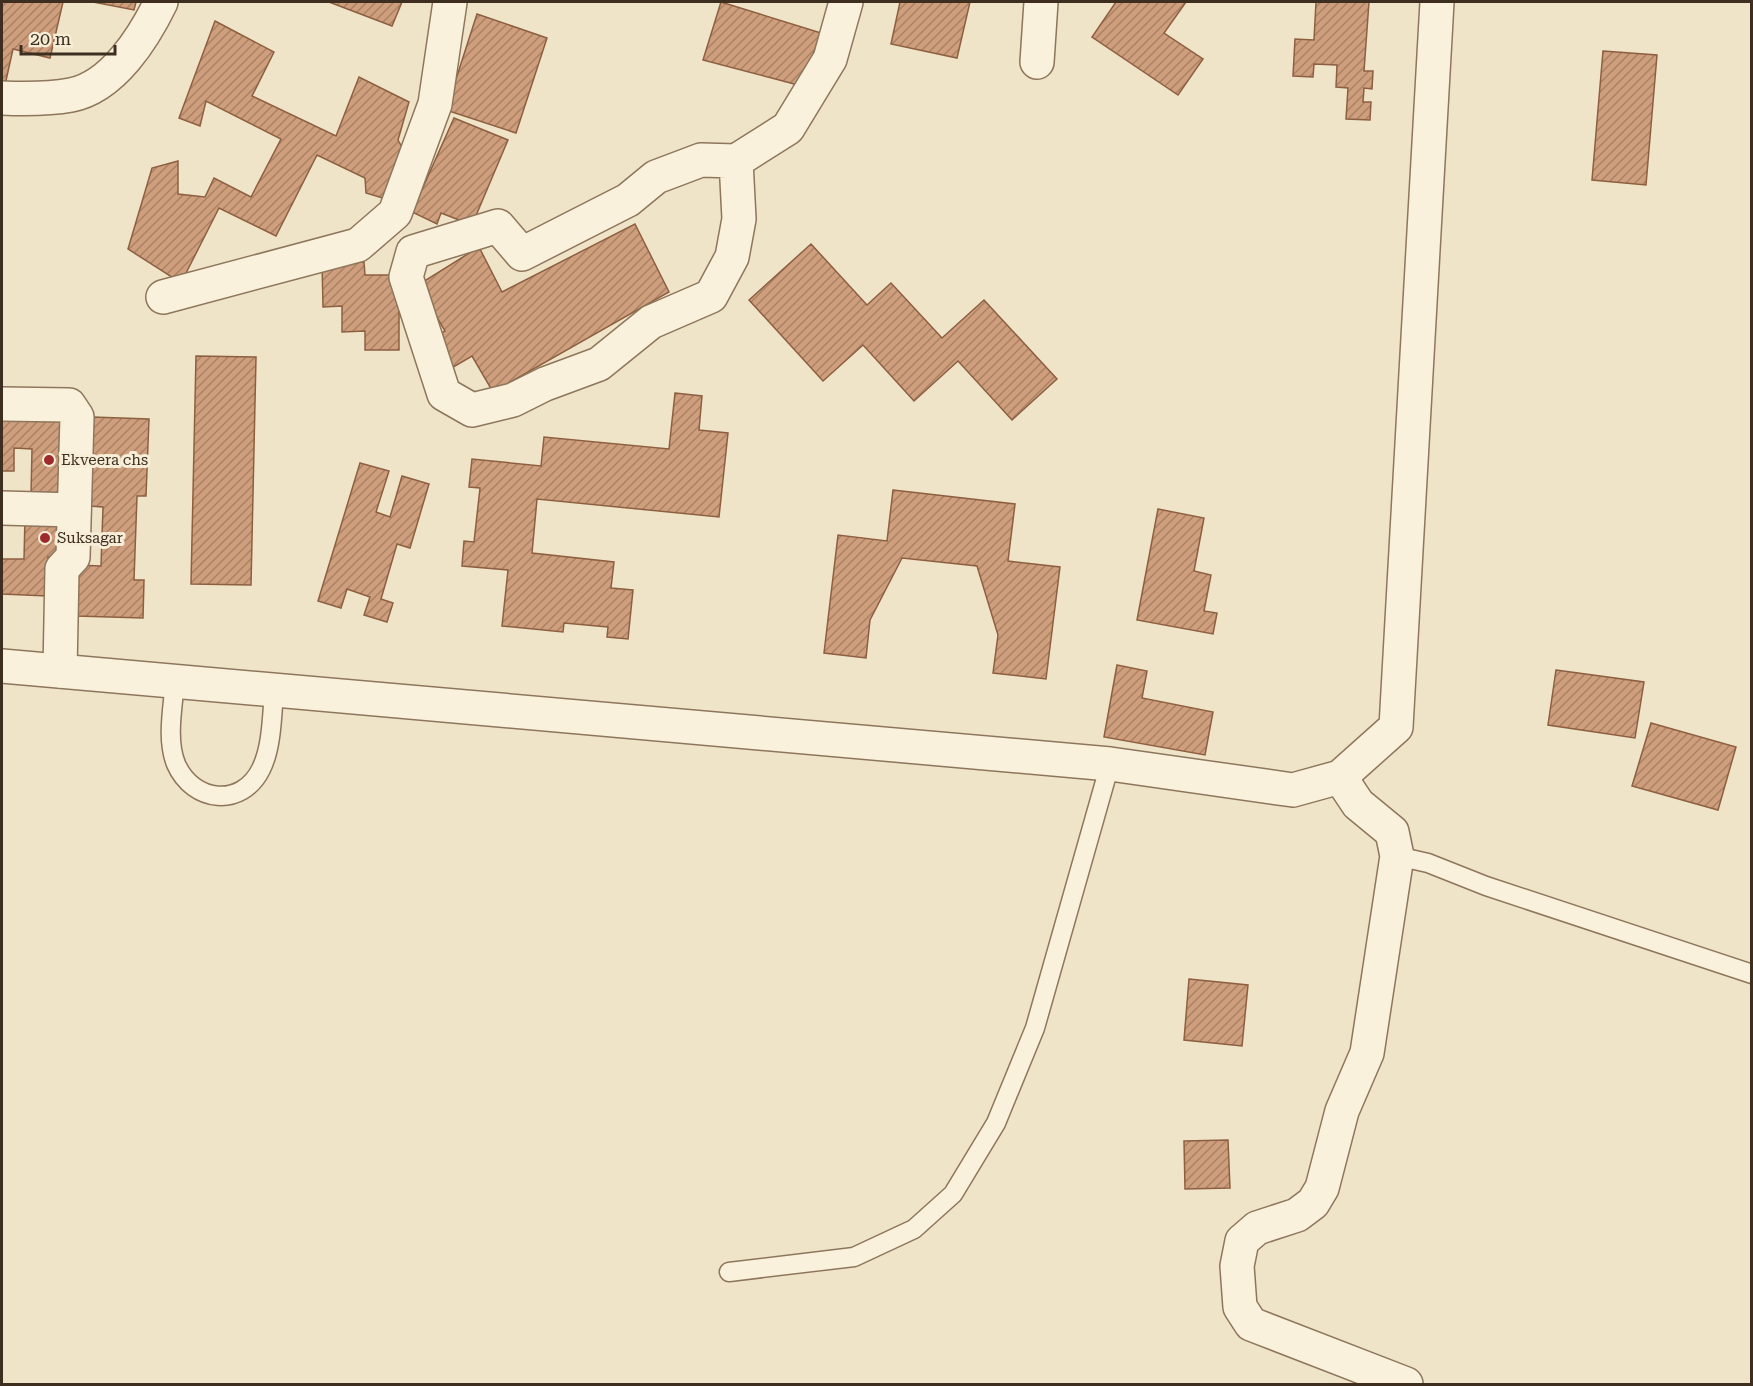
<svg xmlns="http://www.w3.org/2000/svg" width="1753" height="1386" viewBox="0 0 1753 1386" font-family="'Roboto Serif',serif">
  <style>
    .building { fill: url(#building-hatch); stroke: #8d5f41; stroke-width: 1.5 }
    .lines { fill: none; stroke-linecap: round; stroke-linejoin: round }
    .service-casing { stroke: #8d765c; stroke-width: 21 }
    .minor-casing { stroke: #8d765c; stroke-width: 36 }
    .service { stroke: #faf1dc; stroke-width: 18 }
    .minor { stroke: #faf1dc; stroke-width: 33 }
    .poi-dot { fill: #9e2a2b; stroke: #f7eed8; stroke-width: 2 }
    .labels { text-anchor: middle; stroke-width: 6; stroke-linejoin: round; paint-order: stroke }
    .poi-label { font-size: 15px; fill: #3d2e20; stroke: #f7eed8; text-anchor: start }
  </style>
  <defs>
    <pattern id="building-hatch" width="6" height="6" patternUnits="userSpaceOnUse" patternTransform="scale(1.5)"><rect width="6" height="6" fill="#cf9f7d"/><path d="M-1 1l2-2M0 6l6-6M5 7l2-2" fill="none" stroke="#a98266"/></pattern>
  </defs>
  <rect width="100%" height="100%" fill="#f0e4c8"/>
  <g class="building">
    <polygon points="2,2 63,2 50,58 13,49 5,85 2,84"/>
    <polygon points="93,2 136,2 134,10"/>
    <polygon points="329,2 402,2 392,26"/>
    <polygon points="721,2 821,33 802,86 703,60"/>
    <polygon points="900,2 970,2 957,58 891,44"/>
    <polygon points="1116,2 1186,2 1164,33 1203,59 1178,95 1092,37"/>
    <polygon points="1316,2 1369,2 1364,71 1373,71 1372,89 1364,88 1363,102 1371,102 1370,120 1346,119 1348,88 1336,87 1337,65 1314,64 1313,77 1293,76 1295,39 1314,40"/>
    <polygon points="477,14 547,38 516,133 446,110"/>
    <polygon points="215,21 274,52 252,96 336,136 359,77 409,102 398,140 403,149 386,199 366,193 365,178 317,155 276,236 219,208 181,283 128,249 152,168 178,161 178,194 205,197 214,178 251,197 281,139 206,101 200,126 179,118"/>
    <polygon points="1603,51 1657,55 1646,185 1592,180"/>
    <polygon points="454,118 508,140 472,225 441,213 437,224 412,212"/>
    <polygon points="635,224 669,292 493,392 472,356 450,369 432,339 445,331 418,285 479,247 502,292"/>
    <polygon points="811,244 867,305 891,283 942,338 984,300 1057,379 1012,420 958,361 914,401 863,345 823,381 749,300"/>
    <polygon points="322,262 364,262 365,275 399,275 399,350 365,350 365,331 342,332 342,306 323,307"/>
    <polygon points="196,356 256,357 251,585 191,584"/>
    <polygon points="675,393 702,396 699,430 728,433 719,517 537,499 532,553 614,562 611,588 633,590 628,639 607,637 608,627 564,623 563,632 502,626 508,570 462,566 464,541 474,542 480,488 469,487 472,459 541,466 544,437 669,449"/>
    <polygon points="2,412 68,414 66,496 31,495 32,449 14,448 14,471 2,471"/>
    <polygon points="92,417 149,419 146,496 137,496 134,580 144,580 143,618 76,616 77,565 101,566 103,507 89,506"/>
    <polygon points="360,463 389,471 376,512 390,517 402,476 429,484 410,548 397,544 381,599 393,603 387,622 364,615 370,597 347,589 341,608 318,601"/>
    <polygon points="893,490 1015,504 1008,561 1060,567 1046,679 993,673 998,635 977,566 902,558 870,620 866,658 824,653 838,535 887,541"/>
    <polygon points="1158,509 1204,518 1194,571 1211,575 1204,611 1217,613 1213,634 1137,620"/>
    <polygon points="25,517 65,518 64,557 48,557 47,596 2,594 2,559 24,559"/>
    <polygon points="1117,665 1147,671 1142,698 1213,712 1205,755 1104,737"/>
    <polygon points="1556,670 1644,682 1635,738 1548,725"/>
    <polygon points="1651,723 1736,747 1718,810 1632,786"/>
    <polygon points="1189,979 1248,985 1242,1046 1184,1040"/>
    <polygon points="1228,1140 1230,1188 1185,1189 1184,1141"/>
  </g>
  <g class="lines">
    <defs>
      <g id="service">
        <path d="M175 681C173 707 166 739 176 764 193 803 242 808 261 769 272 747 272 715 274 691"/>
        <polyline points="1397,856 1428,863 1486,886 1752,974"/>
        <polyline points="729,1272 854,1257 914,1229 953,1194 996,1123 1035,1028 1110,764"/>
      </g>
      <g id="minor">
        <polyline points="1037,62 1041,2"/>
        <path d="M2 98C24 99 49 99 71 95 113 87 144 37 161 2"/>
        <polyline points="736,161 701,160 656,177 628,200 522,254 498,226 413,252 406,277 444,394 472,410 513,400 545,384 599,364 651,322 711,296 732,257 739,219 736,161 788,128 830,59 846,2"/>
        <polyline points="163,297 358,245 395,213 435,104 450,2"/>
        <polyline points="2,404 69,405 77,417 73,557 62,569 60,671"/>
        <polyline points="2,508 74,510"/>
        <polyline points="2,666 1110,764 1293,790 1340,777 1396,727 1437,2"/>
        <polyline points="1340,777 1358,804 1392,832 1397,856 1367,1053 1342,1111 1322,1188 1313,1203 1297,1215 1257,1228 1242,1241 1237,1266 1240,1307 1251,1324 1406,1384"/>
      </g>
    </defs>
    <use href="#service" class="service-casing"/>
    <use href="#minor" class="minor-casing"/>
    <use href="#service" class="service"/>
    <use href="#minor" class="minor"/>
  </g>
  <g class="poi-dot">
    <circle cx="49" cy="460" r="6"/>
    <circle cx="45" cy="538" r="6"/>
  </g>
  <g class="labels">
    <g class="poi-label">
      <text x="61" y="465">Ekveera chs</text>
      <text x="57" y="543">Suksagar</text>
    </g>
  </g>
  <rect width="1753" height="1386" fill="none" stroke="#3d2e20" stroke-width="6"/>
  <path d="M21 45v9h94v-9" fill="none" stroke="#3d2e20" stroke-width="3"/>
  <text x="30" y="45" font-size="18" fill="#3d2e20" stroke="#f7eed8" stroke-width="4.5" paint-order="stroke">20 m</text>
</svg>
